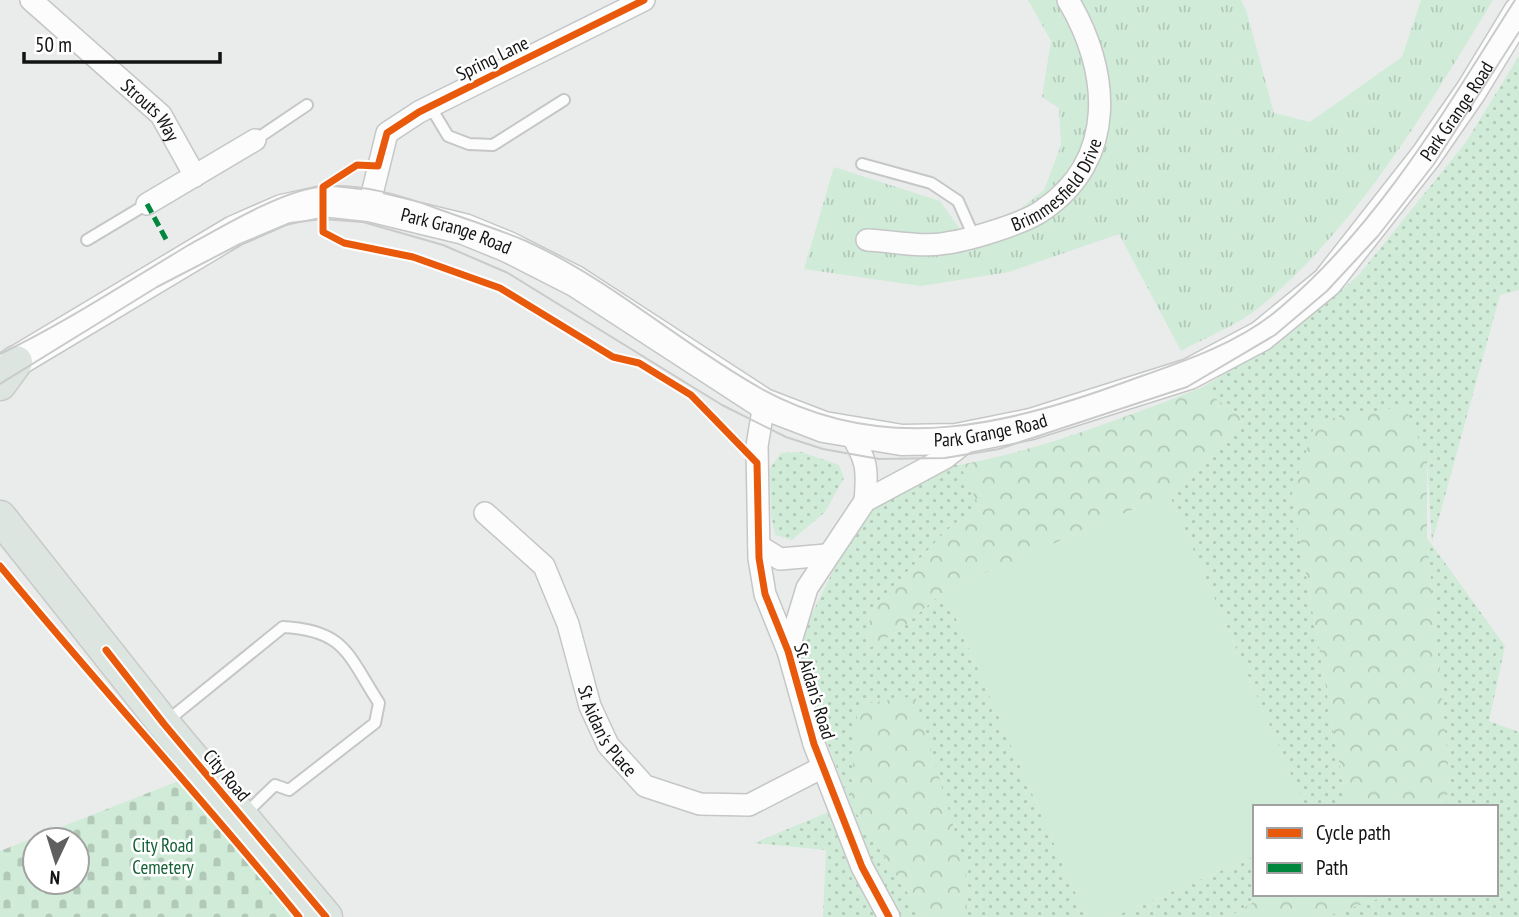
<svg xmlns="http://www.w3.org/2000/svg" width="1519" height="917" viewBox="0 0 1519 917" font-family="'PT Sans Narrow',sans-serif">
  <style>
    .grass { fill: url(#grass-dots) }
    .forest { fill: url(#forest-crowns) }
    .cemetery { fill: url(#cemetery-stones); fill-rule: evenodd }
    .park { fill: url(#park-tufts) }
    .pitch { fill: #d0ebd8 }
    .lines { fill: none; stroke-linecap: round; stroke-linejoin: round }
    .lane-casing { stroke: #c5c7c6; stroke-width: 14 }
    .street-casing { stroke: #c5c7c6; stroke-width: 24 }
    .secondary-casing { stroke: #c5c7c6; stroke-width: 33 }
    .primary-casing { stroke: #c8c9c8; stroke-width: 35 }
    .lane { stroke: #fcfcfc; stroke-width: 10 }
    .street { stroke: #fcfcfc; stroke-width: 21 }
    .secondary { stroke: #fcfcfc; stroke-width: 30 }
    .primary { stroke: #dce5e0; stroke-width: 32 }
    .tram { stroke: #c9cac9; stroke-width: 2 }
    .quiet { stroke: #00873e; stroke-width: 5; stroke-dasharray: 10 5; stroke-linecap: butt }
    .cycleway-casing { stroke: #fff; stroke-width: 11 }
    .cycleway { stroke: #e8590c; stroke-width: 7 }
    .labels { text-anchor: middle; stroke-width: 5; stroke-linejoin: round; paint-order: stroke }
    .street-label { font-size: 19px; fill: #121312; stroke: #fff }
    .park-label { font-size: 19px; fill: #156137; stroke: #fff }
  </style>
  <defs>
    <pattern id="grass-dots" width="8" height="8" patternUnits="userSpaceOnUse" patternTransform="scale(1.75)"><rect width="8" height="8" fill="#d0ebd8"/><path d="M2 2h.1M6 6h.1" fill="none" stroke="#b2c9b8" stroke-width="1.8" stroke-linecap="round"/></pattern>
    <pattern id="forest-crowns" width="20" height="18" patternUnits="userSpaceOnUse" patternTransform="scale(1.75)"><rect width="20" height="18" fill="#d0ebd8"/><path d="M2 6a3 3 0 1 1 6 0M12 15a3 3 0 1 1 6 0" fill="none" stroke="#b2c9b8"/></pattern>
    <pattern id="cemetery-stones" width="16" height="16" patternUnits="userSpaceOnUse" patternTransform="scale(1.75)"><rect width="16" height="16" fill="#d0ebd8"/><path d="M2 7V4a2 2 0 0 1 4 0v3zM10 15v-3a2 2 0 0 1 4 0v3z" fill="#b2c9b8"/></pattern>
    <pattern id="park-tufts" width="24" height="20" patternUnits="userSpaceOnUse" patternTransform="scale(1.75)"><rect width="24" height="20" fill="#d0ebd8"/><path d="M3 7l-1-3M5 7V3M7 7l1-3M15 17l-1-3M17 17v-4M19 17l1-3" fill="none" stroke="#b2c9b8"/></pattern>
  </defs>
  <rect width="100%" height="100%" fill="#eaeceb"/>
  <g class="grass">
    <polygon points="1519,56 1519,290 1500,295 1432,543 1427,460 1292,494 1347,807 1305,807 1169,494 1200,469 1245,420 1201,388 1282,340 1358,276 1466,142"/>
    <polygon points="801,452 839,465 844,478 825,512 792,540 775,535 771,514 770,468 781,453"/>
    <polygon points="915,463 960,465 979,504 946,531 871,610 866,649 901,629 944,591 1086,917 967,917 966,869 850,803 923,917 823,917 826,850 754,843 850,803 793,652 845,547 881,490"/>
    <polygon points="1427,538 1505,646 1489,721 1519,732 1519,917 1324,917 1392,894 1496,894 1496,807 1446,807 1449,775"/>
    <polygon points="1255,856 1255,894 1267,894 1229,917 1113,917"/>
  </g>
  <g class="forest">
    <path d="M1201 388 1245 420 1200 469 1169 494 944 591 901 629 866 650 871 610 946 531 978 504 960 465C1044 449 1122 418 1201 388Z"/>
    <polygon points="1405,406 1427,460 1427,538 1449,775 1446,807 1347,807 1292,494 1316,421"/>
    <polygon points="915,696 966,869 967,917 923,917 850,803 858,705"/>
    <polygon points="1267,894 1392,894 1324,917 1229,917"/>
  </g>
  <path class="cemetery" d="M181 780 294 917H0V851ZM35 840H77V882H35Z"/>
  <path class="park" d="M1028 0H1241L1246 10 1274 113 1310 122 1402 57 1421 0H1493C1426 110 1360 223 1260 307 1238 325 1206 337 1181 351L1119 234 1009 272 921 286 804 269 834 167 940 201 972 246 1044 190 1061 145 1059 108 1042 97 1051 41Z"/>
  <polygon class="pitch" points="1169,494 1305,807 1255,807 1255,856 1113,917 1086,917 944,591"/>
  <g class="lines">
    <defs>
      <g id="lane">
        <polyline points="430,106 448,136 469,144 493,145 564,100"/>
        <polyline points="255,140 307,105"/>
        <polyline points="862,164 931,183 958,201 974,237"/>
        <polyline points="87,240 147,204"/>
        <path d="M167 721 283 627C345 630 348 655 379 703L375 723 289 790 275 785 244 815"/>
      </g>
      <g id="street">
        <path id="s1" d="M31 0 161 115 195 176"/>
        <polyline points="147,204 255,140"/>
        <polyline points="369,206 387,133 419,112 644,0"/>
        <path id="s2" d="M867 240C892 241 922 248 947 243 969 240 1026 223 1043 210 1118 159 1110 70 1068 0"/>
        <polyline points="764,404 757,446 759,558 765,594 788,651 814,744 862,867 889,917"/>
        <path d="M849 431C867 460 868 468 865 501"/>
        <path id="s3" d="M485 513 544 566 568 624 590 706 608 745 645 786 700 804 749 805 823 767"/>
        <polyline points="759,546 780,559 826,555"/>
        <polyline points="788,651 807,588 865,501 945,458 972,437"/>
      </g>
      <g id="secondary">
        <path id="s4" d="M0 371 234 231 282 210 323 201 369 206 464 229 508 247 575 281 764 404 824 427 902 440 957 439 1031 424 1189 374 1261 336 1327 282 1426 156 1471 91 1519 12"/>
      </g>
      <g id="primary">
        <polyline points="0,384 16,362"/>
        <polyline points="0,517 164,724 326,917"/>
      </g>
    </defs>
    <use href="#lane" class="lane-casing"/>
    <use href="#street" class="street-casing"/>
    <use href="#secondary" class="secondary-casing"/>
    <use href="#primary" class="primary-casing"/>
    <use href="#lane" class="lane"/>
    <use href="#street" class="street"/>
    <use href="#secondary" class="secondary"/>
    <use href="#primary" class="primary"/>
    <g class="tram">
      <path d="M0 354C65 323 125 283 187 246 221 227 280 192 318 187 359 182 404 196 441 210 469 220 498 229 526 241 611 279 681 344 762 389 888 458 1011 424 1136 378 1185 361 1241 342 1281 307 1380 223 1446 108 1515 0"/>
      <polyline points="0,384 157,287 240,244 290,223 322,219 363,222 443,245 508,273 722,405 786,437 823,449 879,459 945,458 999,449 1187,387 1275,335 1327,291 1378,236 1434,164 1519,32"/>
    </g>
    <polyline class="quiet" points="147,204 167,241"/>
    <defs>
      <g id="cycleway">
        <polyline points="644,0 419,112 387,133 378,166 357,165 323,187 323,232 344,243 413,257 500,288 613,357 639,363 691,395 757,463 759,558 765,594 788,651 814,744 862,867 889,917"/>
        <path d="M0 566C98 685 202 798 299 917"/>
        <polyline points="106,650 164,724 326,917"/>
      </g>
    </defs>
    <use href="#cycleway" class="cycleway-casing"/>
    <use href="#cycleway" class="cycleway"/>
  </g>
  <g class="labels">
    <g class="street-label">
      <text transform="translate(492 58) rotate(-26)" y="7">Spring Lane</text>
      <text dy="7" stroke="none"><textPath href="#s4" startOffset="1680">Park Grange Road</textPath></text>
      <text dy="7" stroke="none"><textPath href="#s1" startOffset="163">Strouts Way</textPath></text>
      <text dy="7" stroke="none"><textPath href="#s2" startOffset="210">Brimmesfield Drive</textPath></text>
      <text dy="7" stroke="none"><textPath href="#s4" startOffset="504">Park Grange Road</textPath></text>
      <text dy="7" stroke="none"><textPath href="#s4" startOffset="1092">Park Grange Road</textPath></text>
      <text transform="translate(815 691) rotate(73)" y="7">St Aidan's Road</text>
      <text dy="7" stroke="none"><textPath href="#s3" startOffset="257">St Aidan's Place</textPath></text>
      <text transform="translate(227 775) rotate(50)" y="7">City Road</text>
    </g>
    <g class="park-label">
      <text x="163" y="852">City Road<tspan x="163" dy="22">Cemetery</tspan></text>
    </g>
  </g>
  <rect x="1253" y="805" width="245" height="91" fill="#ffffff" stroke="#a0a1a0" stroke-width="2"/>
  <rect x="1267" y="828" width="35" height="10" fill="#e8590c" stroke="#a0a1a0" stroke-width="2"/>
  <text x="1316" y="840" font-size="21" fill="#121312">Cycle path</text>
  <rect x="1267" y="863" width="35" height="10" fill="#00873e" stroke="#a0a1a0" stroke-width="2"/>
  <text x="1316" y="875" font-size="21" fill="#121312">Path</text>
  <g transform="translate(56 861) rotate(184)"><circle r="33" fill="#ffffff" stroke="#a0a1a0" stroke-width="2"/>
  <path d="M0-5L12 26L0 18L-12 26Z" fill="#5e5f5e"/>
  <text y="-10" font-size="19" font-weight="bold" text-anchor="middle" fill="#121312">N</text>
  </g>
  <path d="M24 52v10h196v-10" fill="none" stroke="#121312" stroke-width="3.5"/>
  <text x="35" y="52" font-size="21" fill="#121312" stroke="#ffffff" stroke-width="5" paint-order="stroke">50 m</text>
</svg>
